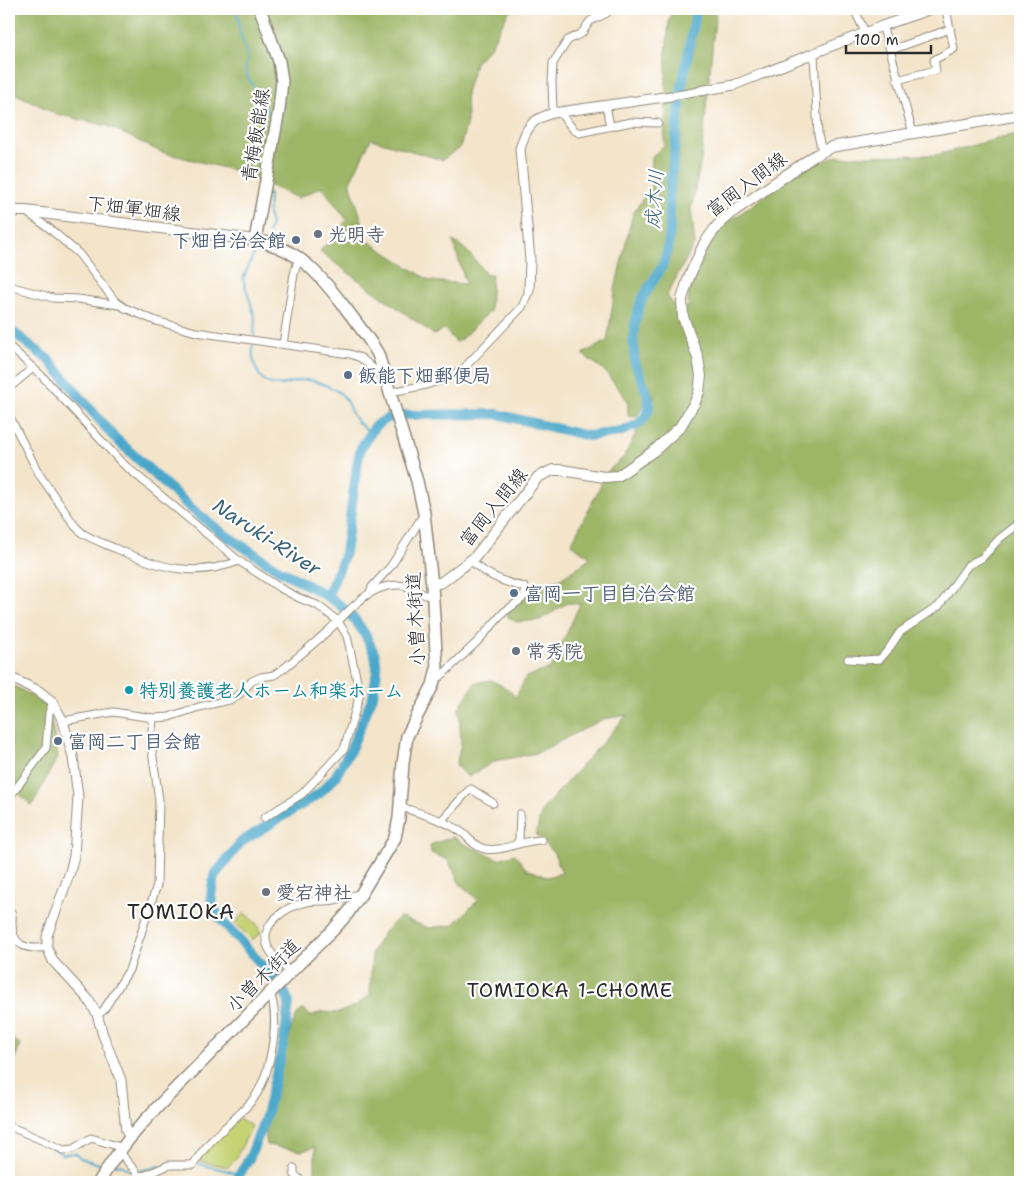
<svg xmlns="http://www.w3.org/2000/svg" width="1029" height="1191" viewBox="0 0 1029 1191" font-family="'Shantell Sans','Klee One',sans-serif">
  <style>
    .green { fill: #c5d375; stroke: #787f50 }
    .forest { fill: #9cb566; stroke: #647048 }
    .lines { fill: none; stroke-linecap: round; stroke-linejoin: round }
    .stream { stroke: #4ba7ca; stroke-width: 2 }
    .river { stroke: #4ba7ca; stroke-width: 10 }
    .minor-casing { stroke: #8f887a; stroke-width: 9 }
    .tertiary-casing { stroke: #8f887a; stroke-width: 11 }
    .secondary-casing { stroke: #8f887a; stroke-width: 12 }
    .primary-casing { stroke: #8f887a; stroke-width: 14 }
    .minor { stroke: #fff; stroke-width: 7 }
    .tertiary { stroke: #fff; stroke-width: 9 }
    .secondary { stroke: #fff; stroke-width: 10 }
    .primary { stroke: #fff; stroke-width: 11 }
    .worship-dot { fill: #6b7280; stroke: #fff; stroke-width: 2 }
    .service-dot { fill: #5c6f8a; stroke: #fff; stroke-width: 2 }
    .culture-dot { fill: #0f9aa8; stroke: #fff; stroke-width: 2 }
    .labels { text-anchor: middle; stroke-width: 4.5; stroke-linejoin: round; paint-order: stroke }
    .street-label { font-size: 19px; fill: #2b2b2b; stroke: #fff }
    .worship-label { font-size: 19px; font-weight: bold; fill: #5b616d; stroke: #fff; text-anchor: start }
    .service-label { font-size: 19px; font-weight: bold; fill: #4e5e75; stroke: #fff; text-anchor: start }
    .culture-label { font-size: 19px; font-weight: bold; fill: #0d838f; stroke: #fff; text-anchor: start }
    .water-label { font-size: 20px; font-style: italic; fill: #396373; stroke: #fff }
    .neighbourhood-label { font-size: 20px; letter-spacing: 1px; fill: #2b2b2b; stroke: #fff }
    .quarter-label { font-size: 21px; letter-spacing: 1px; fill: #2b2b2b; stroke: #fff }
  </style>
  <rect width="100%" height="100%" fill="#fff"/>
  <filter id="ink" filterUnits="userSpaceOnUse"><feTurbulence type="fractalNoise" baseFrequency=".02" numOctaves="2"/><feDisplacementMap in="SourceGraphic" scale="10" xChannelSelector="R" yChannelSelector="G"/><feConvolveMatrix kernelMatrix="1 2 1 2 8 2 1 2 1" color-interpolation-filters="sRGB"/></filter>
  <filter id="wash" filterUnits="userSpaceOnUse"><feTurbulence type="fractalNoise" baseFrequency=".0096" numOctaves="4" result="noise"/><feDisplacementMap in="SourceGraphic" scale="20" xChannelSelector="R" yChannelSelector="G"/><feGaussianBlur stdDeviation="1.12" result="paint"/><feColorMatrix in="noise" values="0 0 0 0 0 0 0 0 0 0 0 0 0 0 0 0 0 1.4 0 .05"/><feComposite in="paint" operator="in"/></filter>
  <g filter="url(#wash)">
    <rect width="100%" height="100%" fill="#f3e4ca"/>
    <g class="green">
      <polygon points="244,913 256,923 261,933 252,940 235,923"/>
      <polygon points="238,1119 252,1126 236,1158 228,1167 199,1161 206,1149"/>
    </g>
    <g class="forest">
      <path d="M9 9H522L509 11 490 47 475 63 466 93 467 122 460 148 442 160 371 139 350 182 368 241 430 281 466 284 453 241C468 249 476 261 486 275L492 274 490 311 457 343 444 329 434 335C397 306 357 281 320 251L347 220 322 187 298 198 236 171 161 152 108 126 56 114 9 90Z"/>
      <polygon points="672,9 716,9 701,160 691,209 695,243 667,295 676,309 688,308 689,292 709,245 723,226 801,170 837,156 936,155 1020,133 1020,1182 315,1182 315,1147 302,1151 267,1145 264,1125 287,1039 297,1014 304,1009 310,1016 322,1012 338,1013 359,1004 370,994 372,952 385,931 399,917 429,928 453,925 478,900 460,884 448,860 431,853 430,845 453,837 462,843 498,859 515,854 526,869 547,877 562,873 554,853 536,834 542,810 627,715 603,719 537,753 495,761 468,777 456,766 461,743 459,708 475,683 491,680 506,688 516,697 526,677 551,668 580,604 567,603 540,620 517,622 508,617 508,606 534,585 559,580 591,558 571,544 608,471 624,457 637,431 652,412 654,394 642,407 637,417 628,416 628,401 603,369 582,354 607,341 616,284 633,213 651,187 652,157 664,145 666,106 666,54 669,21"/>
      <polygon points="9,684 22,690 49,708 58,756 32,806 9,784"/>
      <polygon points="9,1037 20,1044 14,1062 9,1060"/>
    </g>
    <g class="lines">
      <g class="stream">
        <polyline points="235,9 239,20 239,30 248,56 245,67 248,78 271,116 263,158"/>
        <polyline points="268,234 271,224 268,214 269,194"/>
        <polyline points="254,336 255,317 243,279 254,253 264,249"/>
        <path d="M253 345C251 362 258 385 278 385 287 385 296 380 305 380 316 380 332 387 341 394 348 400 349 410 354 417 358 423 364 428 370 434"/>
        <polyline points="52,1148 63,1154 76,1153 80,1158 105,1166"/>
        <polyline points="199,1164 240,1174"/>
        <polyline points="116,1165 121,1165 130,1170"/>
        <polyline points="140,1171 160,1166"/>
      </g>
      <g class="river">
        <polyline points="9,329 50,361 113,436 192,509 221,532 276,568 327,596 340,605 355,620 365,634 375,655 377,670 373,696 350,751 335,777 319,794 241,842 214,876 211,896 213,906 221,920 273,977 284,991 289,1002 284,1041 266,1116 250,1157 235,1182"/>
        <polyline points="327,596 339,569 345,553 358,460 361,448 376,425 388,418 404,415 497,414 588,436 620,432 639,424 645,417 649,409 649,402 647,393 635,363 633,337 637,313 642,299 662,267 668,249 670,230 669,198 682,86 695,18 695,9"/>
      </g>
    </g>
  </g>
  <g filter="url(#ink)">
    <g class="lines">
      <defs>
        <g id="minor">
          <polyline points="854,9 865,32"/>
          <path d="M882 26C895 61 902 97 913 133"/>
          <polyline points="891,50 950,29"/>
          <polyline points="814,54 818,135 822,151"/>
          <polyline points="897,80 936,70 934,60 954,49 946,9"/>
          <polyline points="671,96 700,91"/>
          <polyline points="606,106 610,126"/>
          <polyline points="559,112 574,130 579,133 631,122 658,123"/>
          <polyline points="553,113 552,83 553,63 568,40 582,33 590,21 607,13 609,9"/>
          <polyline points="26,212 49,228 79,254 115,301 125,308 156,321 196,332 350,354 361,358 384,378"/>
          <polyline points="9,286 53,298 78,299 119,305"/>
          <polyline points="283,344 294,274 299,257"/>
          <path d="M9 346 42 376 121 462 239 561C194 578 160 568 117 549 105 544 93 540 82 533L75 526 39 474 9 415"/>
          <polyline points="9,388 33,368"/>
          <polyline points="391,392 426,385 447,378 463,369 522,307 529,291"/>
          <polyline points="239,561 280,588 299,598 317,605 338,621 347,636 360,694 344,749 302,794 264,818"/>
          <polyline points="370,592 372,587 391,566 424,514"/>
          <polyline points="848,659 864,660 880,659 888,650 900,632 939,606 968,565 982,558 999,539 1017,525 1020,520"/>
          <path d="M435 678 440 677 477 642 504 612 522 599 525 595 524 587C505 583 486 575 471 561"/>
          <path d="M63 721 113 712 153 718 169 717 199 707 233 699 242 692 252 681 261 677 274 675 283 669C299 656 315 643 330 629 351 610 368 584 400 585 412 585 421 597 433 596"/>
          <polyline points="9,800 12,794 46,748 49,713 53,702"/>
          <path d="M401 807C422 814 446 820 464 834 470 840 477 848 485 849 504 852 521 840 542 840"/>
          <polyline points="441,821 469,790 471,789 493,803"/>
          <polyline points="517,843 519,839 520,814"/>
          <path d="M9 909C13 914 12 917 12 924 12 947 28 950 47 947"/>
          <path d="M290 972C283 965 273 958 269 949 256 925 287 906 307 902 316 900 325 902 334 900 343 898 352 895 361 894"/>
          <polyline points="97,1014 103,1011 129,970 157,885 159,800 151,743 153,718"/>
          <path d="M9 1126 64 1150 73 1149 91 1138 117 1146C121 1150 121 1153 124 1157 129 1167 141 1170 136 1182"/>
          <polyline points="294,1168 294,1174 303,1182"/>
          <path d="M138 1176 146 1175 169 1165H193C210 1137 229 1126 250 1103 270 1081 281 1020 270 993"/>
        </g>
        <g id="tertiary">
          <polyline points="700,91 734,85 882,26 931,9"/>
          <path d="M529 291 530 260 520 149C526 127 532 119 553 113L671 96"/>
          <polyline points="9,677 39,691 53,702 63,721 73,757 78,797 74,856 70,872 47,936 47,947 53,961 88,999 97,1014 103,1035 121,1080 126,1131 130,1137"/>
        </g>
        <g id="secondary">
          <polyline points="9,211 26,211 255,240"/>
          <polyline points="432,585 442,582 475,557 538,477 553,470 562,470 604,477 618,476 655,450 680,427 695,402 699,392 701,376 698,358 683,317 682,299 689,277 704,244 717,226 734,211 814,156 831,147 1020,115"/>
        </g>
        <path id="primary" d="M99 1182C125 1137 164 1100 201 1063 244 1019 288 974 333 930L348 913 361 894 395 838 399 818 403 763 407 736 433 685 437 668 432 585 424 513 417 481 378 354C369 338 358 325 347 310 321 276 299 248 255 240L279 110 282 81 279 61 260 9"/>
      </defs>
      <use href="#minor" class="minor-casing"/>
      <use href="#tertiary" class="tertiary-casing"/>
      <use href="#secondary" class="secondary-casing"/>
      <use href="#primary" class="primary-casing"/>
      <use href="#minor" class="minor"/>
      <use href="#tertiary" class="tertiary"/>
      <use href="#secondary" class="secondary"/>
      <use href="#primary" class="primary"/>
    </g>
  </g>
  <g class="worship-dot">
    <circle cx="318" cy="234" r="5"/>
    <circle cx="516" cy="651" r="5"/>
    <circle cx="266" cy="892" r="5"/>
  </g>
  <g class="service-dot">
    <circle cx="296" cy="240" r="5"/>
    <circle cx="348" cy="375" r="5"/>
    <circle cx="514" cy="593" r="5"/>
    <circle cx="58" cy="741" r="5"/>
  </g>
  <circle class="culture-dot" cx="129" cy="690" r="5"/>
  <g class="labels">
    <g class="street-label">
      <text transform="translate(255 135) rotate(-81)" y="7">青梅飯能線</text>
      <text transform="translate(746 184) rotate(-37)" y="7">富岡入間線</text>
      <text transform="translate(134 208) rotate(7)" y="7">下畑軍畑線</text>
      <text transform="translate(493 507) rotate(-51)" y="7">富岡入間線</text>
      <text transform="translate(415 619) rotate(-93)" y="7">小曽木街道</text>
      <text transform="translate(263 975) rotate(-45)" y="7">小曽木街道</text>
    </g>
    <g class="worship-label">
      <text x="328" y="241">光明寺</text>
      <text x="526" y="658">常秀院</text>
      <text x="276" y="899">愛宕神社</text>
    </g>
    <g class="service-label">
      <text x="286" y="247" text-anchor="end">下畑自治会館</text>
      <text x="358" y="382">飯能下畑郵便局</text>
      <text x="524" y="600">富岡一丁目自治会館</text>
      <text x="68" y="748">富岡二丁目会館</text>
    </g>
    <g class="culture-label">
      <text x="139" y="697">特別養護老人ホーム和楽ホーム</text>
    </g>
    <g class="water-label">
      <text transform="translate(654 199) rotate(-86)" y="7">成木川</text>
      <text transform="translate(267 537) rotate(33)" y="7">Naruki-River</text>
    </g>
    <g class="neighbourhood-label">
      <text x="570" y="997">TOMIOKA 1-CHOME</text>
    </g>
    <g class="quarter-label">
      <text x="181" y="919">TOMIOKA</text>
    </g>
  </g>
  <rect width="1029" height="1191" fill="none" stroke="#fff" stroke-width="30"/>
  <path d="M846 45v8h85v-8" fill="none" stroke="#2b2b2b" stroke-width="2.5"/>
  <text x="854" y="45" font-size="15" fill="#2b2b2b" stroke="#ffffff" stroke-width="4" paint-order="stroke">100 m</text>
</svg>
